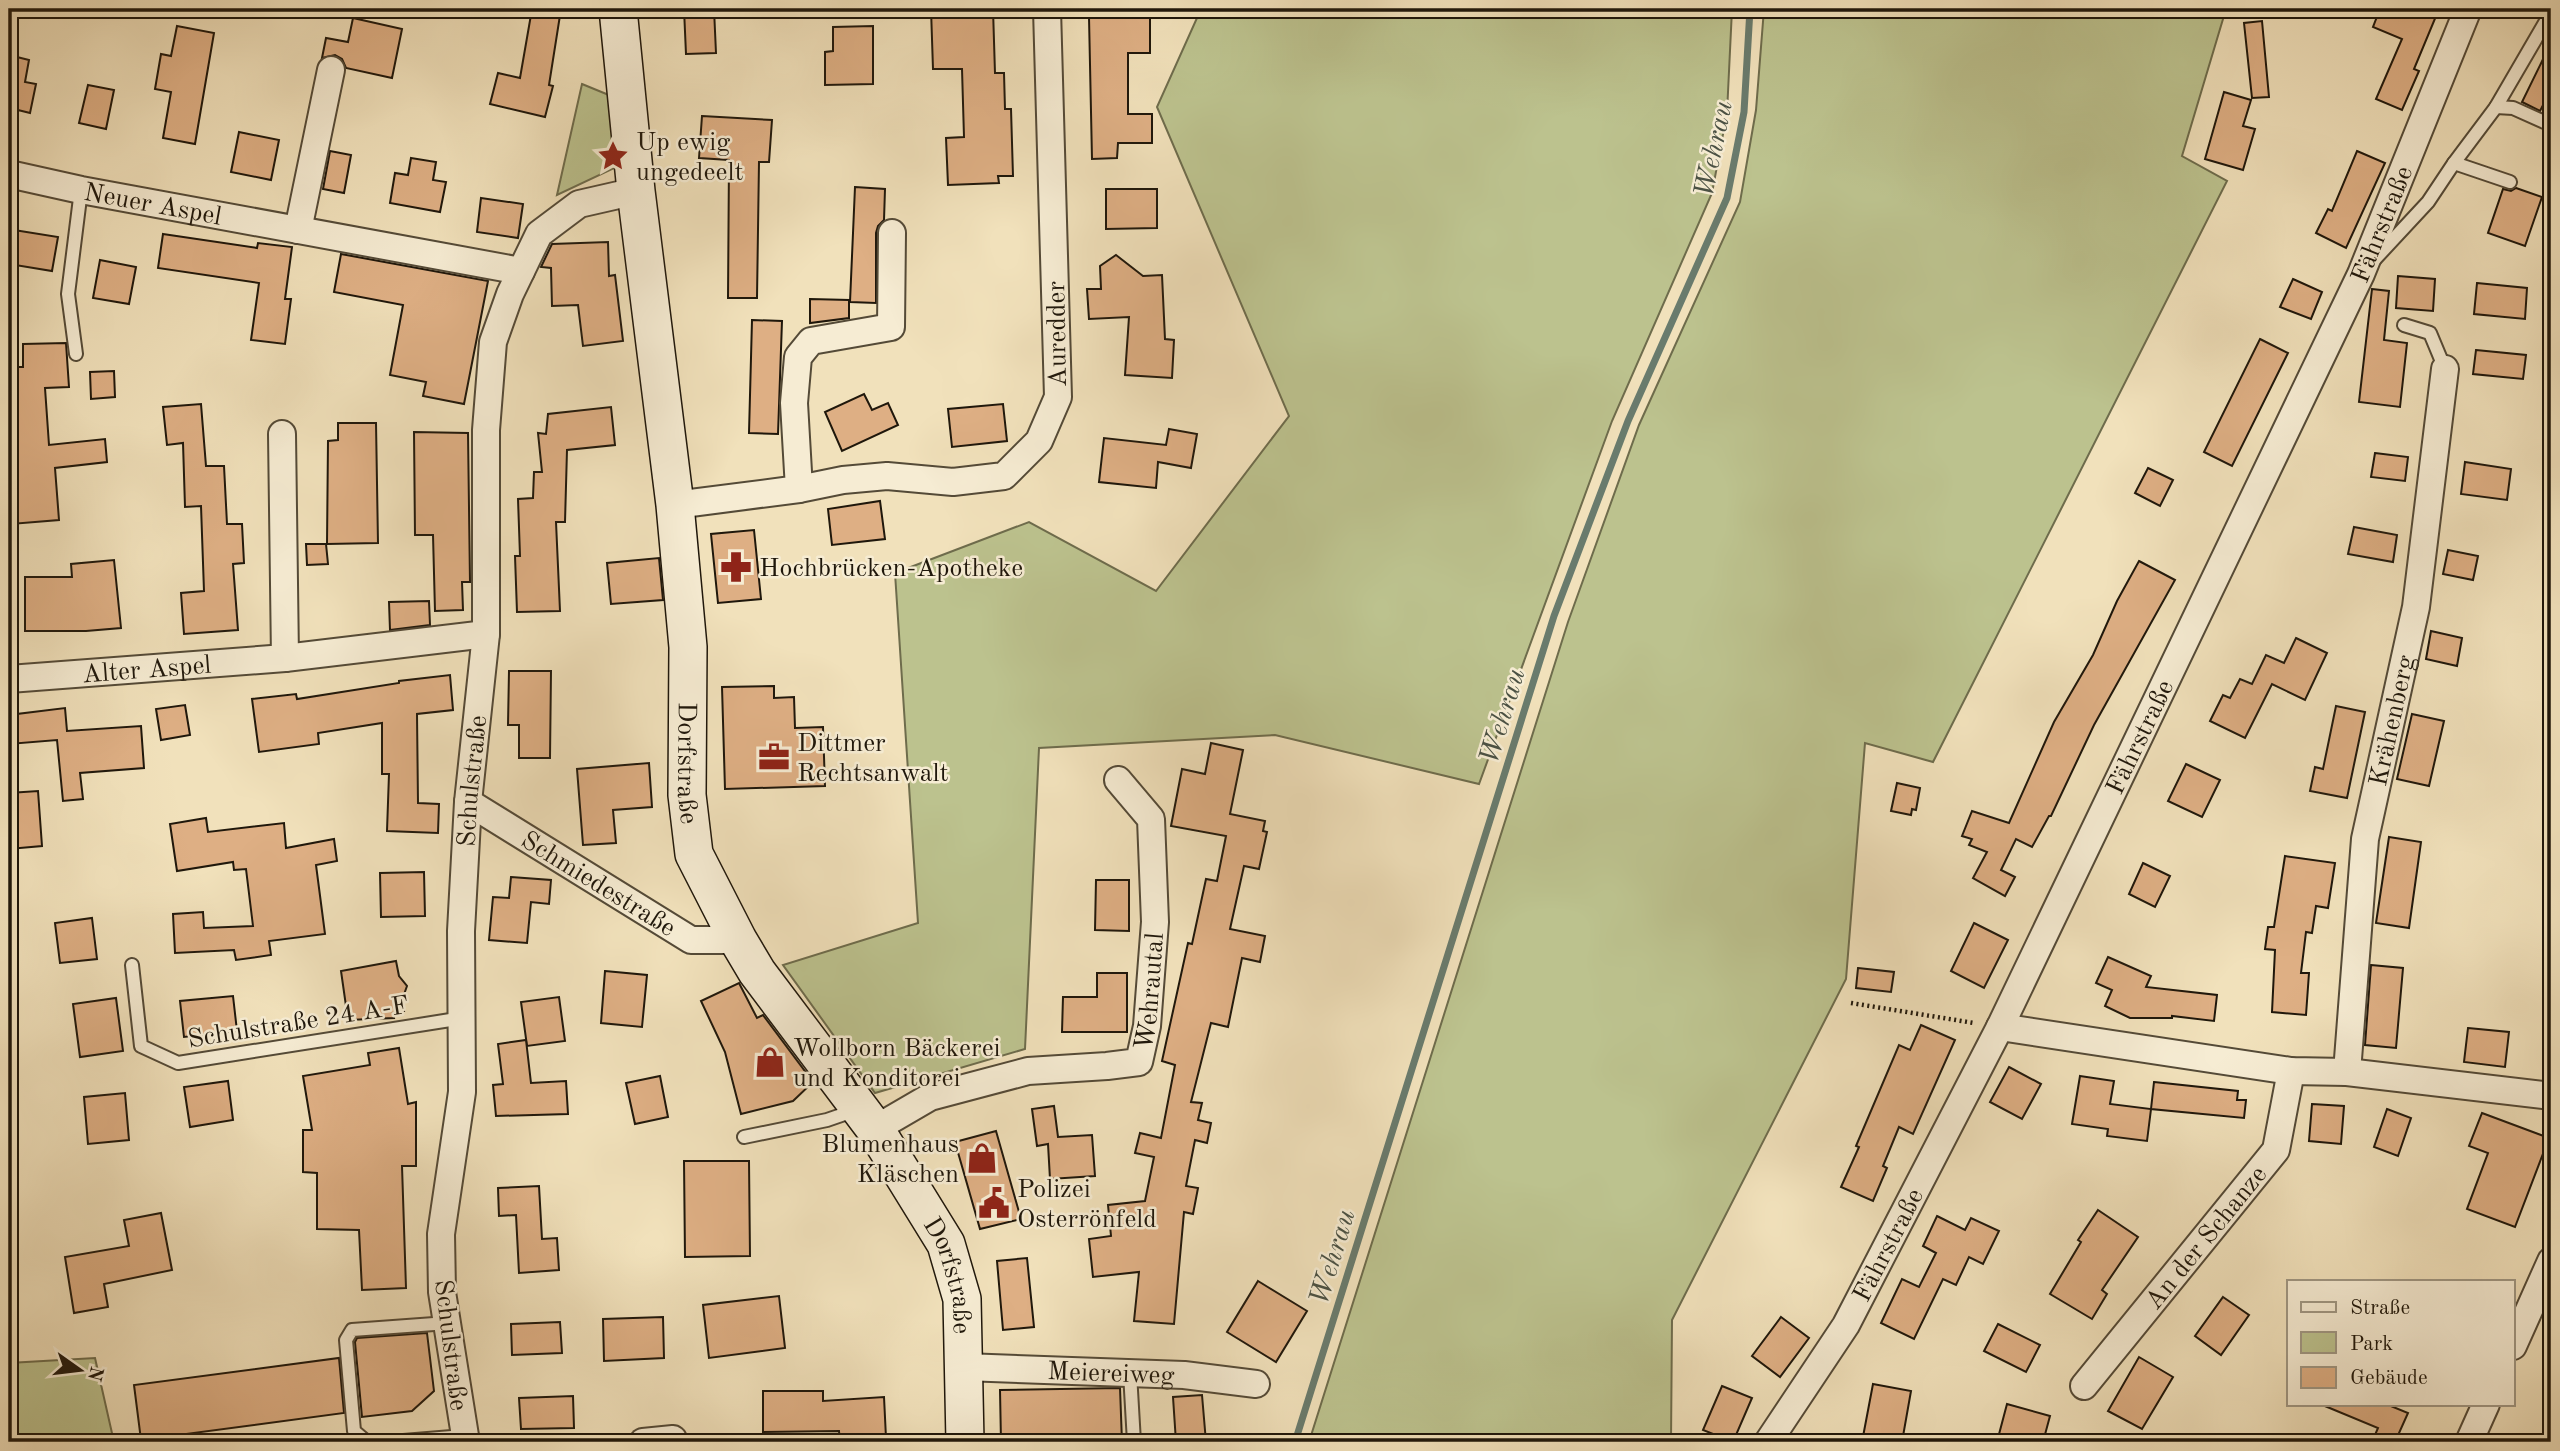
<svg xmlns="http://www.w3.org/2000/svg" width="2560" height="1451" viewBox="0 0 2560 1451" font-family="'Old Standard TT',serif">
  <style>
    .green { fill: #bcc28e; stroke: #6e6c4c; stroke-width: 2 }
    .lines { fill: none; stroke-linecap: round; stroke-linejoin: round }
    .stream { stroke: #697b6d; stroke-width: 7 }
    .building { fill: #deaf84; stroke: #1f170b; stroke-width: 2 }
    .lane-casing { stroke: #544a37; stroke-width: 16 }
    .street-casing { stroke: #544a37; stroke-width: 30 }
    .secondary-casing { stroke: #1f170b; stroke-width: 40 }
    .path { stroke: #1f170b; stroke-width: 4.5; stroke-dasharray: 2 3.5; stroke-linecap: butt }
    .lane { stroke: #f6ecd3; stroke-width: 12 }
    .street { stroke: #f6ecd3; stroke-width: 26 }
    .secondary { stroke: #f6ecd3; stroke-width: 37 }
    .labels { text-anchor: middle; stroke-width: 5; stroke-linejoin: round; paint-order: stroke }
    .poi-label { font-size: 26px; fill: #1f170b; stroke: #f6ecd3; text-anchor: start }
    .street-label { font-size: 26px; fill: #1f170b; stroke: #f6ecd3 }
    .water-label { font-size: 28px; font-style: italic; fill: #4a5144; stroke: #f6ecd3 }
  </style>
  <rect width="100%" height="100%" fill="#f1e1bb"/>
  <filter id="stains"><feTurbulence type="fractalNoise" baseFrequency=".00286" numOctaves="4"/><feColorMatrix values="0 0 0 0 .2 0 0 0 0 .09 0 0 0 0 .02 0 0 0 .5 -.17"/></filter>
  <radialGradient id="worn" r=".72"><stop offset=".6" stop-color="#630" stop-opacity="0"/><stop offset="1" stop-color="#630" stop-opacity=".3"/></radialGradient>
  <g class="green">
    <polygon points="1201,9 1732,9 1727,113 1712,193 1612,421 1479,784 1275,735 1039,748 1025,1049 875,1093 783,965 918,923 895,573 1029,522 1156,591 1289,416 1157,107"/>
    <polygon points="1764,9 2226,9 2182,156 2227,181 1933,762 1865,743 1846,979 1672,1320 1671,1442 1309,1442 1568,622 1639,425 1740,202 1756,110"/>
    <polygon points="582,84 621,100 625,163 557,195"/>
    <polygon points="95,1358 114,1442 9,1442 9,1363"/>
  </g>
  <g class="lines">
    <polyline class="stream" points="1295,1442 1554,616 1628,421 1727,198 1744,112 1750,9"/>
  </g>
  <g class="building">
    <polygon points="532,9 561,9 549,85 553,86 545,117 490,104 498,73 520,78"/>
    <polygon points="684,9 714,9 716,53 686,54"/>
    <polygon points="931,9 993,9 995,73 1004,73 1005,109 1011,109 1013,176 998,176 999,183 948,185 946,138 964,137 962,69 933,69"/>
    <polygon points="2380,9 2439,9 2414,69 2419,71 2402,110 2376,99 2402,39 2373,27"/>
    <polygon points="1089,17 1150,17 1150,53 1128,53 1128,114 1152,114 1152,143 1118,143 1117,158 1092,159"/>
    <polygon points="353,18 402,29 392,78 346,68 342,59 335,55 322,58 326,38 348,42"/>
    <polygon points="2262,21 2269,97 2252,98 2244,23"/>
    <polygon points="177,26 214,33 195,144 163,138 171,92 155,89 161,54 171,56"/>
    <polygon points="873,26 873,84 825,85 825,52 833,51 833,27"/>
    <polygon points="2551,43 2551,90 2540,111 2522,102"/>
    <polygon points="9,55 29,60 25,82 36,84 30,113 18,110 17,116 9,115"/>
    <polygon points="88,85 114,90 106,129 79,123"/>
    <polygon points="2224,92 2251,100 2243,126 2255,129 2243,170 2205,159"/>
    <polygon points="702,116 772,120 769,162 759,162 757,298 728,298 729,160 699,158"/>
    <polygon points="239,132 279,140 271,180 231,172"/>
    <polygon points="330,151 351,155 344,193 323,189"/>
    <polygon points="2357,151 2385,163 2346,248 2316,233 2328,209 2332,211"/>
    <polygon points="411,158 436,162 433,180 446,182 440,212 390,203 395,173 408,175"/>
    <polygon points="855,187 885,189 884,220 878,226 876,233 876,303 850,302"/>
    <polygon points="2516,188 2542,197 2525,246 2488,233 2503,189 2511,191"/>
    <polygon points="1106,189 1157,189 1157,228 1106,229"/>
    <polygon points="481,198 523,204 518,238 477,232"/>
    <polygon points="14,230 58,237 52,271 9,264"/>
    <polygon points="163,234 257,248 258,243 292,247 285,299 291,299 285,344 251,340 259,283 158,268"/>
    <polygon points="608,242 609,276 615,275 623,341 583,346 578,305 552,306 551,268 541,267 552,244"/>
    <polygon points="341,254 488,281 464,404 423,396 426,382 390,375 403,305 334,292"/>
    <polygon points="1116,255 1143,276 1162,275 1165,339 1174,340 1172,378 1125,375 1129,317 1089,319 1087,289 1101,289 1100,266"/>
    <polygon points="100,260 136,267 129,304 93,298"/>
    <polygon points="2398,276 2435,279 2433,311 2396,308"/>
    <polygon points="2293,279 2322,292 2311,319 2280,307"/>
    <polygon points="2477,283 2527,288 2525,319 2474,314"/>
    <polygon points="2372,289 2389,291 2384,340 2407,343 2400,407 2359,402"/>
    <polygon points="810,299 849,300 849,318 810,323"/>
    <polygon points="752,320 782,321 778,434 749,433"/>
    <polygon points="2260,339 2288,353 2232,466 2204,452"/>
    <polygon points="66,343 69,387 45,388 49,445 105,439 107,462 55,468 59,520 11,524 9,486 18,486 13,367 23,367 23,344"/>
    <polygon points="2476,350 2526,355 2523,379 2473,374"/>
    <polygon points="114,371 115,397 91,399 90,372"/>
    <polygon points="864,394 872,410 888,403 898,425 842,451 825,412"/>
    <polygon points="201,404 206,466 224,466 227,524 242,524 244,563 233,564 238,630 184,634 181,593 204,591 201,506 185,507 183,443 167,445 163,407"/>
    <polygon points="1003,404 1007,441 952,447 948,409"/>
    <polygon points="611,407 615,445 567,450 565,522 556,522 560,611 517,612 515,556 520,556 518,499 533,498 534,472 542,472 538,433 546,434 548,414"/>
    <polygon points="338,423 376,423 378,543 327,544 328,441 338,440"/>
    <polygon points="1169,429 1197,434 1191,468 1158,462 1156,488 1099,482 1104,438 1166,445"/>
    <polygon points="414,432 468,433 470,582 462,582 463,610 435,611 433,535 415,535"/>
    <polygon points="2375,453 2408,457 2405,481 2371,477"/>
    <polygon points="2465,462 2511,469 2507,500 2461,494"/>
    <polygon points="2148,468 2173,480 2160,506 2135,493"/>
    <polygon points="880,501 885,539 832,545 828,509"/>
    <polygon points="2354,527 2397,535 2393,562 2348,554"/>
    <polygon points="754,530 761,599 718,603 711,534"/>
    <polygon points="306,544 326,544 328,564 307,565"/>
    <polygon points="2448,550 2478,556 2473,580 2443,574"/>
    <polygon points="659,558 663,600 611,604 607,563"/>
    <polygon points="114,560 121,628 86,631 25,631 25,577 72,577 71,564"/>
    <polygon points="2139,561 2175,580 2094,725 2051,816 2049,816 2032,847 2016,839 2001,870 2015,877 2005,896 1973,878 1987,852 1969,845 1972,839 1962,836 1972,811 2009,823 2054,722 2093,655 2117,601"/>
    <polygon points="429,601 430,625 390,630 389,602"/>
    <polygon points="2431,631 2462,638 2457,666 2426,659"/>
    <polygon points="2296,638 2327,653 2305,700 2272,684 2245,738 2210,721 2223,695 2230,698 2240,679 2252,684 2266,655 2284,663"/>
    <polygon points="509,671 551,671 550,758 519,758 519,725 508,725"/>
    <polygon points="450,675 453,710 417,714 418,803 439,804 438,833 387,831 389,774 382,774 382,723 318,733 319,744 259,752 252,699 296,694 297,699 399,683 399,681"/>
    <polygon points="774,686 774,698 794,697 795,728 823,727 825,786 725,789 722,687"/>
    <polygon points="185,705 190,735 161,740 156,709"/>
    <polygon points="2336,706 2365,712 2347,798 2310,791 2315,767 2323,769"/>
    <polygon points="65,708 67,731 141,726 144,768 80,773 83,799 63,801 57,740 9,744 9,715"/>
    <polygon points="2412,714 2444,721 2429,786 2397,779"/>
    <polygon points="1211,743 1243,750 1230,814 1265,821 1263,831 1267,832 1259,869 1244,866 1230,929 1265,936 1260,962 1242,958 1228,1027 1211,1023 1191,1102 1202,1103 1198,1120 1211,1123 1207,1143 1195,1140 1186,1186 1198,1188 1193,1214 1184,1212 1174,1324 1134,1321 1139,1272 1093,1277 1089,1239 1111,1236 1108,1205 1145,1201 1154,1157 1135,1153 1140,1133 1161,1138 1175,1065 1162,1061 1188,943 1192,944 1206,879 1217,881 1226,836 1171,826 1182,769 1205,774"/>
    <polygon points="649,763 652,807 613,810 616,843 583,845 577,769"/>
    <polygon points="2186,764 2220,780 2202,817 2168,801"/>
    <polygon points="1897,783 1920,788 1916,810 1912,809 1911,815 1891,811"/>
    <polygon points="38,791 42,846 9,849 9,793"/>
    <polygon points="206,818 208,832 284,823 286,848 334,839 337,861 316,865 325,934 269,941 271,955 236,960 234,950 175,953 173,914 203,912 204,928 253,926 246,869 234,870 233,862 177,871 170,824"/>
    <polygon points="2389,837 2421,842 2409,928 2376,923"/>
    <polygon points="2285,856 2335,863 2328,908 2316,906 2312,933 2306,932 2301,973 2309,973 2306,1015 2272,1012 2275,950 2265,949 2268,927 2274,927"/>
    <polygon points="2143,863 2170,876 2155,907 2129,894"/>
    <polygon points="424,872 425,916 381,917 380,873"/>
    <polygon points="511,877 551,880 549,904 531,902 527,943 489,940 493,897 509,898"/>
    <polygon points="1096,880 1129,880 1129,931 1095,930"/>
    <polygon points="92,918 97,959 60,963 55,923"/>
    <polygon points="1974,923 2008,940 1984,988 1951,971"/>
    <polygon points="2108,957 2151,976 2146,987 2217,995 2214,1021 2172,1016 2172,1018 2130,1018 2105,1006 2112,990 2096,983"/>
    <polygon points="396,961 399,976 407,986 402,1000 404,1011 393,1013 394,1018 348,1020 341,971"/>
    <polygon points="2371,965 2403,968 2396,1048 2365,1045"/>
    <polygon points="1858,968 1894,972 1891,992 1856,988"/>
    <polygon points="605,971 647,975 642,1027 601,1023"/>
    <polygon points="1097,973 1127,973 1127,1032 1062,1032 1063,997 1097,997"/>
    <polygon points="739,983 757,1018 763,1015 813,1082 793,1101 741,1114 725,1052 701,1001"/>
    <polygon points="233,996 237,1031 184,1037 180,1001"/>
    <polygon points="559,997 565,1041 527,1046 521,1002"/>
    <polygon points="116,998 123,1051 80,1057 73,1004"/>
    <polygon points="1921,1025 1955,1040 1913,1134 1899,1127 1883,1166 1887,1168 1873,1201 1841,1187 1859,1147 1856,1146 1899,1045 1910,1050"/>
    <polygon points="2468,1028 2509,1032 2505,1067 2464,1062"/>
    <polygon points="526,1040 531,1083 566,1081 568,1114 496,1116 493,1085 503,1084 498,1044"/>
    <polygon points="399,1048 408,1104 416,1102 416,1166 402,1166 406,1288 362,1290 359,1230 317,1229 317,1173 303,1172 303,1130 312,1130 303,1076 370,1065 368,1053"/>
    <polygon points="2009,1067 2041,1084 2022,1119 1990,1102"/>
    <polygon points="660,1076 668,1117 635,1124 626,1083"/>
    <polygon points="2080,1076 2114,1081 2110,1104 2151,1109 2147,1141 2107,1136 2108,1129 2072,1124"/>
    <polygon points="228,1081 233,1120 190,1127 184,1087"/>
    <polygon points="2154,1082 2238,1091 2237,1100 2246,1100 2244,1118 2151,1109"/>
    <polygon points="125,1093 129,1140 88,1144 84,1097"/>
    <polygon points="2312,1104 2344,1106 2341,1144 2309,1141"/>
    <polygon points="1054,1106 1058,1137 1092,1135 1095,1176 1050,1179 1048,1144 1037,1146 1032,1109"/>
    <polygon points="2387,1109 2411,1118 2398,1156 2374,1147"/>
    <polygon points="2482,1113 2549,1138 2515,1227 2467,1209 2488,1153 2469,1146"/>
    <polygon points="996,1131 1021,1219 980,1229 955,1142"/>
    <polygon points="684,1161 749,1161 750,1256 685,1257"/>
    <polygon points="539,1186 542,1239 557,1238 559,1270 519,1273 516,1215 499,1216 498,1188"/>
    <polygon points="2098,1210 2138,1237 2102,1290 2107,1294 2092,1319 2050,1294 2081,1242 2078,1240"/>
    <polygon points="161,1213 172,1270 104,1284 108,1307 74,1313 65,1257 129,1246 124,1220"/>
    <polygon points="1937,1216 1965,1230 1971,1218 1999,1231 1983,1264 1969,1257 1956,1285 1943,1279 1914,1339 1881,1323 1902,1279 1919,1287 1936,1253 1923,1246"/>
    <polygon points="1027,1258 1034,1327 1003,1330 997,1261"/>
    <polygon points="1258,1281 1307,1311 1276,1362 1227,1332"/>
    <polygon points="779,1296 785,1348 709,1358 703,1305"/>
    <polygon points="2223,1297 2249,1315 2221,1355 2195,1336"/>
    <polygon points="663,1317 664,1358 604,1361 603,1319"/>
    <polygon points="1781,1317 1809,1338 1780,1377 1752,1356"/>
    <polygon points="560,1322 562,1353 512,1355 511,1324"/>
    <polygon points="1998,1324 2040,1345 2026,1372 1984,1351"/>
    <polygon points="427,1333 434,1391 412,1411 362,1417 355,1342 357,1338"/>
    <polygon points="2139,1357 2173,1377 2142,1429 2108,1411"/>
    <polygon points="339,1358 344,1413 141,1440 134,1385"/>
    <polygon points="1873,1384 1911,1391 1902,1442 1862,1442"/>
    <polygon points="1722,1386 1752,1398 1733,1442 1703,1430"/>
    <polygon points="1120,1388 1122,1442 1001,1442 1000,1390"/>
    <polygon points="763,1391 823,1391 823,1401 884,1397 886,1438 840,1442 839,1431 763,1432"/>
    <polygon points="1202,1395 1206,1442 1176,1442 1173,1397"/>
    <polygon points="573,1396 574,1428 521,1429 519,1398"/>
    <polygon points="2007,1404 2050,1416 2043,1442 2015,1442 1998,1438"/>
    <polygon points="2320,1404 2386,1404 2408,1413 2395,1442 2372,1442 2378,1428"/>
  </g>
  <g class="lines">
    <defs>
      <g id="lane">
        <polyline points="2496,107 2513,108 2551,125"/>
        <polyline points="2454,163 2510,182"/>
        <polyline points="2375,259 2428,202 2454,163 2496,107 2549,16"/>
        <polyline points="2404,325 2430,333 2445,369"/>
        <polyline points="76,354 68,294 81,190"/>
        <polyline points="132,965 141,1046 178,1063 463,1018"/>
        <polyline points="744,1137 827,1120 856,1110"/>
        <polyline points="1130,1373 1134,1442"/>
        <polyline points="367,1442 354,1431 346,1340 352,1330 448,1323"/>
        <polyline points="391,1442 464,1436"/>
      </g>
      <g id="street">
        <path id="s1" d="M9 174 81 190 521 271"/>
        <polyline points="298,230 331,70"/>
        <polyline points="282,434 285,658"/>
        <polyline points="799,489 843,480 887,476 953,482 1004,476 1039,441 1058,397 1047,9"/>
        <polyline points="675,505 799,489 794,403 798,357 811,341 891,327 892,233"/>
        <path id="s2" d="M9 679 285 658 486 634"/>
        <path id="s3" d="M468 802 691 940H738"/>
        <polyline points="2000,1027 2291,1071 2347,1072 2551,1096"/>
        <path id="s4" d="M2347 1072 2365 839 2416 607 2445 369"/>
        <path id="s5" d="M875 1129 930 1097 1028 1071 1107 1066 1139 1062 1147 1026 1155 922 1151 819 1118 780"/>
        <polyline points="2513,1346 2551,1261"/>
        <path id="s6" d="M964 1367 1184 1375 1256 1384"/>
        <path id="s7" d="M2084 1386 2276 1150 2291 1071"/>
        <path id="s8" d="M466 1442 442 1292 441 1234 462 1092 461 931 468 802 486 634V430L493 342 510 294 539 234 579 204 636 191"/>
        <polyline points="643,1442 673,1439"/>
        <path id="s9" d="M1768 1442 1846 1325 2000 1027 2361 274 2468 9"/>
        <polyline points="2469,1442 2486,1404"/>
      </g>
      <g id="secondary">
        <path id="s10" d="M618 9 636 191 675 505 688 647 687 795 694 854 738 940 757 972 875 1129 946 1244 962 1299 965 1442"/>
      </g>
    </defs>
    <use href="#lane" class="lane-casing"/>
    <use href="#street" class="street-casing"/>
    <use href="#secondary" class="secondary-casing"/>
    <polyline class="path" points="1851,1003 1974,1023"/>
    <use href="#lane" class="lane"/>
    <use href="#street" class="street"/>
    <use href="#secondary" class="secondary"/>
  </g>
  <defs>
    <symbol id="sight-bare" viewBox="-9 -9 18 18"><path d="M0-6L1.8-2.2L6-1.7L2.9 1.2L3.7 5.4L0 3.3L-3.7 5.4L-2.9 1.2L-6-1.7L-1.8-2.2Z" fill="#8f2418" stroke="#f6ecd3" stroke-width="2.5" paint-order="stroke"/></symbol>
    <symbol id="pharmacy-bare" viewBox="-9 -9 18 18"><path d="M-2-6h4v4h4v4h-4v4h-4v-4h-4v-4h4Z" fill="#8f2418" stroke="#f6ecd3" stroke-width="2.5" paint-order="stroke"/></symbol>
    <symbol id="office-bare" viewBox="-9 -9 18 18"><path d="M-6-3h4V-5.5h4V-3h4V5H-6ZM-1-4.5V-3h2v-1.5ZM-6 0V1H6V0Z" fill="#8f2418" stroke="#f6ecd3" stroke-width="2.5" paint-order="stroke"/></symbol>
    <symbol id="shop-bare" viewBox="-9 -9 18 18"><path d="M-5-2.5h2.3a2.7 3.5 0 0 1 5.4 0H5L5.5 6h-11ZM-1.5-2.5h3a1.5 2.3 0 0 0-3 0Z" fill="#8f2418" stroke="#f6ecd3" stroke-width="2.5" paint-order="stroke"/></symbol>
    <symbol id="civic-bare" viewBox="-9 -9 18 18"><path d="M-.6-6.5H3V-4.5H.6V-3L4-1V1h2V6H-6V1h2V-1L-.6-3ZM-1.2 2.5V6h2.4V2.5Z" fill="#8f2418" stroke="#f6ecd3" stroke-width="2.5" paint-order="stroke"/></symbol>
  </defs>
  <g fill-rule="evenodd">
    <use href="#sight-bare" x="591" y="134" width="44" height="44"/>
    <use href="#pharmacy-bare" x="714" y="545" width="44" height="44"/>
    <use href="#office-bare" x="752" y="735" width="44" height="44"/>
    <use href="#shop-bare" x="748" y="1040" width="44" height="44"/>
    <use href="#shop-bare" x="960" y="1136" width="44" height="44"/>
    <use href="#civic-bare" x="972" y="1181" width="44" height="44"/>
  </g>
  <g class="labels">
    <g class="poi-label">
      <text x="636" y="150">Up ewig<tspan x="636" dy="30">ungedeelt</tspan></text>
      <text x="759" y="576">Hochbrücken-Apotheke</text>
      <text x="797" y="751">Dittmer<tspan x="797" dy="30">Rechtsanwalt</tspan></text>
      <text x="793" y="1056">Wollborn Bäckerei<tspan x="793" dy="30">und Konditorei</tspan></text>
      <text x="959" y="1152" text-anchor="end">Blumenhaus<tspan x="959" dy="30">Kläschen</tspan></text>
      <text x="1017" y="1197">Polizei<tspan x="1017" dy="30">Osterrönfeld</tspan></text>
    </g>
    <g class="street-label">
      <text dy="9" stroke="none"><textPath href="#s1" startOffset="147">Neuer Aspel</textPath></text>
      <text dy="9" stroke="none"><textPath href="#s9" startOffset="1365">Fährstraße</textPath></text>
      <text transform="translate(1056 334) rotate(-91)" y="9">Auredder</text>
      <text dy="9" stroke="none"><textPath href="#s2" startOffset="138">Alter Aspel</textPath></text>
      <text dy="9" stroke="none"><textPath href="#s4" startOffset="355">Krähenberg</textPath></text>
      <text dy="9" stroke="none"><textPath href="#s9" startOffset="798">Fährstraße</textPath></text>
      <text dy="9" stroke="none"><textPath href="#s10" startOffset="758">Dorfstraße</textPath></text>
      <text dy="9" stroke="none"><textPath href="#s8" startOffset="665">Schulstraße</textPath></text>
      <text dy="9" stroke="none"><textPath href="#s3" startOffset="154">Schmiedestraße</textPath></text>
      <text dy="9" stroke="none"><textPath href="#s5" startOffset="348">Wehrautal</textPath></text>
      <text transform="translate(298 1021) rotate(-9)" y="9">Schulstraße 24 A-F</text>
      <text dy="9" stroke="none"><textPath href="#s7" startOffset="192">An der Schanze</textPath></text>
      <text dy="9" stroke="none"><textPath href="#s9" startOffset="231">Fährstraße</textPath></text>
      <text dy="9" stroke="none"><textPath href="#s10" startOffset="1346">Dorfstraße</textPath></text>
      <text transform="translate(452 1345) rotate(83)" y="9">Schulstraße</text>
      <text dy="9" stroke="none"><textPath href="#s6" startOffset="147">Meiereiweg</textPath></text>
    </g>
    <g class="water-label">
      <text transform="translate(1712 149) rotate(-78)" y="10">Wehrau</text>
      <text transform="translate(1501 716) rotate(-73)" y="10">Wehrau</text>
      <text transform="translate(1331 1257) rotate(-73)" y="10">Wehrau</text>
    </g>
  </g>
  <rect width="2560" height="1451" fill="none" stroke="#f1e1bb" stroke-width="35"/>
  <rect x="10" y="10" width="2539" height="1430" fill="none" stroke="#1f170b" stroke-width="3.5"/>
  <rect x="18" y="18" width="2525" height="1416" fill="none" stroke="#1f170b" stroke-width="2"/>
  <rect x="2287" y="1280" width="228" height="126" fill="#f6ecd3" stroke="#a09783" stroke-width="2"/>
  <rect x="2301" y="1302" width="35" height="10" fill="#f6ecd3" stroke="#a09783" stroke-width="2"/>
  <text x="2350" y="1314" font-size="21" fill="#1f170b">Straße</text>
  <rect x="2301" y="1332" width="35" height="21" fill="#bcc28e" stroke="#a09783" stroke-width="2"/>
  <text x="2350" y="1350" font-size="21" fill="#1f170b">Park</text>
  <rect x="2301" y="1367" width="35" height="21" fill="#deaf84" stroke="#a09783" stroke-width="2"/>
  <text x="2350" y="1384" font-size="21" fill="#1f170b">Gebäude</text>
  <g transform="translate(80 1370) rotate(104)" stroke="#f6ecd3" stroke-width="5" paint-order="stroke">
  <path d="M0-5L12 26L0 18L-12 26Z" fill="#1f170b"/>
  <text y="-10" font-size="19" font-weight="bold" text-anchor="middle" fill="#1f170b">N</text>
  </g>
  <rect width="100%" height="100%" filter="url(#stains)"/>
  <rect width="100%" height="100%" fill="url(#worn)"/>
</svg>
